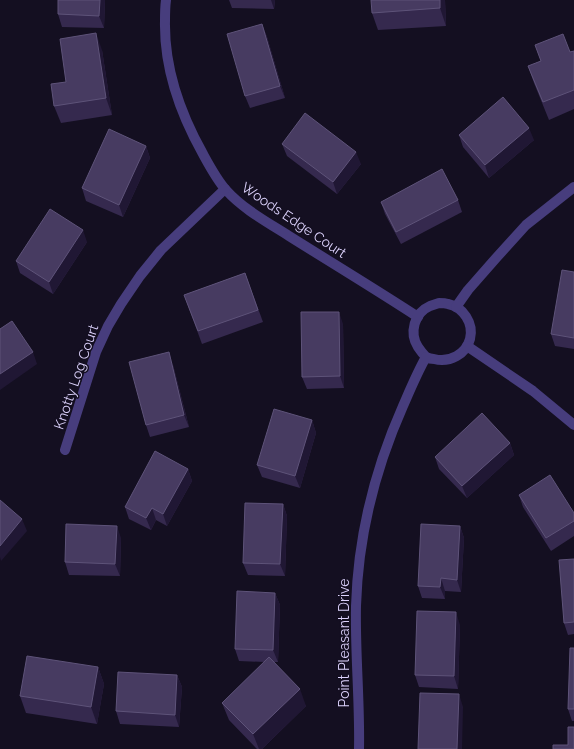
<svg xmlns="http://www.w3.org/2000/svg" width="574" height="749" viewBox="0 0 574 749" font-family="Raleway,sans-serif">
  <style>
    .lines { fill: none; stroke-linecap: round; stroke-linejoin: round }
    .minor { stroke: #473d7d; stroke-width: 10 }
    .wall { fill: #35294e }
    .shaded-wall { fill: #201734 }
    .building { fill: #473b61; stroke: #5e5379 }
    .labels { text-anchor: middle; stroke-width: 3; stroke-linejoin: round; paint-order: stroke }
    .street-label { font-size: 14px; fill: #dcd2fc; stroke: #140f21 }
  </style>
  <rect width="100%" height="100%" fill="#140f21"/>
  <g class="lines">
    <g class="minor">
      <path d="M166 0C165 7 165 14 165 21 164 68 180 113 203 154 209 165 217 180 226 190 243 209 267 222 289 236 332 263 375 289 418 317"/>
      <path d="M439 303C442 303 445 303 448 304 463 307 474 323 470 339 466 354 450 363 434 359 432 359 428 358 426 357 423 354 420 350 418 347 409 333 414 313 430 306 433 305 436 304 439 303Z"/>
      <polyline points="456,307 468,290 497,257 526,225 574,187"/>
      <polyline points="467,346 533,391 574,425"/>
      <polyline points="65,450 96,352 108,326 121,304 140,276 161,250 225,189"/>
      <path d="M359 749C360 701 355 654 356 606 358 538 375 469 403 406 410 390 417 373 426 357"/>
    </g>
  </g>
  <g class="wall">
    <polygon points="58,0 105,0 104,28 62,27 58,14"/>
    <polygon points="229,0 275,0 274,9 232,8"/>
    <polygon points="445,0 446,26 378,30 372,13"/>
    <polygon points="262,24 267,37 285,98 250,108 245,96"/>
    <polygon points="535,45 570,52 574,51 574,109 549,120 534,83 528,66 541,61"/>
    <polygon points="102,50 112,115 61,123 54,106 66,82"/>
    <polygon points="459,135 534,140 489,178 463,147"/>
    <polygon points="282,144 361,164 337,194 287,156"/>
    <polygon points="146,146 150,158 123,217 86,201 82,188"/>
    <polygon points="458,200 462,212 401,244 385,214 381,202"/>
    <polygon points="87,242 53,294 20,273 16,261"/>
    <polygon points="574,272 574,349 555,346 551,334"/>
    <polygon points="245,273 263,322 202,344 184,295"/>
    <polygon points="343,324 344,388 307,389 302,377"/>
    <polygon points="173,365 189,427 150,437 146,425"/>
    <polygon points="312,420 316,433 300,488 262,477 257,465"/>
    <polygon points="510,443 514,455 467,498 439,469 435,457"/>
    <polygon points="188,469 192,481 167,526 156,520 151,530 129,519 125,507"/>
    <polygon points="519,495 574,513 574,536 551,551 523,507"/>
    <polygon points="283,504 287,516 285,576 248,575 243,563"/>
    <polygon points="460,526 464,538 461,592 445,591 445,599 422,598 418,586"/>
    <polygon points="121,538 120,576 69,575 65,562"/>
    <polygon points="574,559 574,634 568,635 564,623"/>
    <polygon points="275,593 280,605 278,662 274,662 306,706 262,749 257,749 229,720 222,703 265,662 239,661 235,649"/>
    <polygon points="460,625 458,689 419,687 415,675"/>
    <polygon points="574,648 574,721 572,721 568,709"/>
    <polygon points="98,667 104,684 97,724 26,713 20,696"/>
    <polygon points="177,675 182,687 179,727 120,724 116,711"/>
  </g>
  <g class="shaded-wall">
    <polygon points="100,0 105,0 104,28 99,16"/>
    <polygon points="271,0 275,0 274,9"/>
    <polygon points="440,0 445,0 446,26 440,8"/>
    <polygon points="262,24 267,37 285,98 280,86"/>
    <polygon points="96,33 102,50 112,115 106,98"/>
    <polygon points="529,128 534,140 489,178 485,165"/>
    <polygon points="146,146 150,158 123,217 119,205"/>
    <polygon points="356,152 361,164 337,194 333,182"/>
    <polygon points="83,230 87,242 53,294 49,282"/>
    <polygon points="339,312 343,324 344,388 340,376"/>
    <polygon points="33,352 37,364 0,390 0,374"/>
    <polygon points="169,352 173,365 189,427 184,415"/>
    <polygon points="312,420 316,433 300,488 295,476"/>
    <polygon points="510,443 514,455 467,498 462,486"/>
    <polygon points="188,469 192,481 167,526 163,514"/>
    <polygon points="283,504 287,516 285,576 280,564"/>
    <polygon points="152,508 156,520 151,530 146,518"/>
    <polygon points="22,519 27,531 1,561 0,557 0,546"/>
    <polygon points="117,526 121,538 120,576 115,564"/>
    <polygon points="460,526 464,538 461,592 457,580"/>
    <polygon points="441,578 445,591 445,599 440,587"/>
    <polygon points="275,593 280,605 278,662 273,650"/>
    <polygon points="456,612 460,625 458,689 454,676"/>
    <polygon points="98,667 104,684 97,724 91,707"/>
    <polygon points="177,675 182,687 179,727 175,715"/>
    <polygon points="300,689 306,706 262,749 259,749 253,734"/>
    <polygon points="459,694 463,707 462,749 457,749"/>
  </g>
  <g class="building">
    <polygon points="58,0 100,0 99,16 58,14"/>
    <polygon points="371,0 440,0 440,8 372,13"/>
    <polygon points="262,24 280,86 245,96 227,34"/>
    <polygon points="96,33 106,98 54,106 51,84 66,82 60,39"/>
    <polygon points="563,34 570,52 574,51 574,90 543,102 528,66 541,61 535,45"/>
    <polygon points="503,97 529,128 485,165 459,135"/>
    <polygon points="305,113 356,152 333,182 282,144"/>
    <polygon points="109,129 146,146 119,205 82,188"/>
    <polygon points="442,169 458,200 396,232 381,202"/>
    <polygon points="50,209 83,230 49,282 16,261"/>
    <polygon points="562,270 574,272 574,338 551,334"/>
    <polygon points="245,273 258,310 198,331 184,295"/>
    <polygon points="301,312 339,312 340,376 302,377"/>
    <polygon points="12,321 33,352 0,374 0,329"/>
    <polygon points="169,352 184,415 146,425 129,362"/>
    <polygon points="274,409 312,420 295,476 257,465"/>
    <polygon points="482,413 510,443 462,486 435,457"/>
    <polygon points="155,451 188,469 163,514 152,508 146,518 125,507"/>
    <polygon points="550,475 574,513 574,521 546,538 519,495"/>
    <polygon points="0,500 22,519 0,546"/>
    <polygon points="245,503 283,504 280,564 243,563"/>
    <polygon points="66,524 117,526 115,564 65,562"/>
    <polygon points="421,524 460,526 457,580 441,578 440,587 418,586"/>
    <polygon points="574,559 574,622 564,623 559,560"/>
    <polygon points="237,591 275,593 273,650 235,649"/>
    <polygon points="417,611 456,612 454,676 415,675"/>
    <polygon points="570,648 574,648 574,709 568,709"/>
    <polygon points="27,656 98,667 91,707 20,696"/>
    <polygon points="269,657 300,689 253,734 222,703"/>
    <polygon points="118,672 177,675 175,715 116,711"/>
    <polygon points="420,693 459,694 457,749 418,749"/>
    <polygon points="568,727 574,727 574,749 553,749 553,745 568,745"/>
  </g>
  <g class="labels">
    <g class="street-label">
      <text transform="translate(294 220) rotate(34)" y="5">Woods Edge Court</text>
      <text transform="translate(76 377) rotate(-71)" y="5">Knotty Log Court</text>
      <text transform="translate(344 643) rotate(-90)" y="5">Point Pleasant Drive</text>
    </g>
  </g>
</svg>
